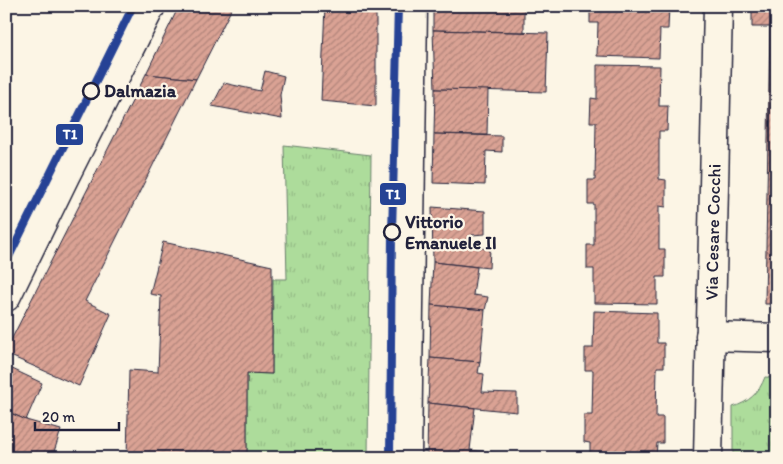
<svg xmlns="http://www.w3.org/2000/svg" width="783" height="464" viewBox="0 0 783 464" font-family="Itim,sans-serif">
  <style>
    .park { fill: url(#park-tufts); stroke: #687f6b }
    .building { fill: url(#building-hatch); stroke: #22223b }
    .lines { fill: none; stroke-linecap: round; stroke-linejoin: round }
    .minor-casing { stroke: #22223b; stroke-width: 31 }
    .minor { stroke: #fcf5e5; stroke-width: 28 }
    .tram-1-casing { stroke: #fcf5e5; stroke-width: 11 }
    .tram-1 { stroke: #254395; stroke-width: 8 }
    .stop-dot { fill: #fcf5e5; stroke: #22223b; stroke-width: 2.5 }
    .labels { text-anchor: middle; stroke-width: 4.5; stroke-linejoin: round; paint-order: stroke }
    .stop-label { font-size: 18px; font-weight: bold; fill: #22223b; stroke: #fcf5e5; text-anchor: start }
    .street-label { font-size: 18px; fill: #22223b; stroke: #fcf5e5 }
    .line-badge { stroke: #fcf5e5; stroke-width: 2 }
    .badge-label { font-size: 14px; text-anchor: middle; font-weight: bold; fill: #fff }
  </style>
  <defs>
    <pattern id="park-tufts" width="24" height="20" patternUnits="userSpaceOnUse" patternTransform="scale(1.25)"><rect width="24" height="20" fill="#addc9b"/><path d="M3 7l-1-3M5 7V3M7 7l1-3M15 17l-1-3M17 17v-4M19 17l1-3" fill="none" stroke="#95bc86"/></pattern>
    <pattern id="building-hatch" width="6" height="6" patternUnits="userSpaceOnUse" patternTransform="scale(1.25)"><rect width="6" height="6" fill="#daa294"/><path d="M-1 1l2-2M0 6l6-6M5 7l2-2" fill="none" stroke="#b0847a"/></pattern>
  </defs>
  <rect width="100%" height="100%" fill="#fcf5e5"/>
  <filter id="ink" filterUnits="userSpaceOnUse"><feTurbulence type="fractalNoise" baseFrequency=".02" numOctaves="2"/><feDisplacementMap in="SourceGraphic" scale="10" xChannelSelector="R" yChannelSelector="G"/><feConvolveMatrix kernelMatrix="1 2 1 2 8 2 1 2 1" color-interpolation-filters="sRGB"/></filter>
  <g filter="url(#ink)">
    <g class="park">
      <polygon points="284,145 371,155 368,458 247,458 247,373 272,374 273,279 287,279"/>
      <path d="M765 377 777 378V458H733V407C749 402 759 393 765 377Z"/>
    </g>
    <g class="building">
      <polygon points="179,6 233,6 196,79 146,74"/>
      <polygon points="325,6 376,6 376,106 321,101"/>
      <polygon points="433,6 524,6 524,32 433,30"/>
      <polygon points="590,6 669,6 668,29 660,29 659,58 597,56 598,23 590,23"/>
      <polygon points="752,6 777,6 777,304 765,304 770,27 752,27"/>
      <polygon points="433,30 548,33 546,92 435,89"/>
      <polygon points="597,65 660,66 659,106 668,106 667,131 659,131 659,179 666,180 666,207 659,206 659,249 665,249 665,277 657,277 657,304 594,303 594,269 587,269 587,245 594,245 594,204 588,204 588,180 595,180 596,122 590,122 591,98 597,99"/>
      <polygon points="265,71 284,76 280,95 282,119 212,106 224,83 260,91"/>
      <polygon points="146,74 196,79 85,301 111,314 79,386 6,354 6,350"/>
      <polygon points="435,89 488,90 487,135 434,134"/>
      <polygon points="434,134 502,136 502,152 486,151 485,185 433,183"/>
      <polygon points="432,207 485,211 485,234 472,235 471,247 490,249 489,268 433,262"/>
      <polygon points="163,242 272,266 272,374 247,373 247,458 127,458 129,370 158,372 161,296 150,294"/>
      <polygon points="433,262 477,267 473,295 488,297 485,310 431,305"/>
      <polygon points="431,305 485,310 480,362 430,358"/>
      <polygon points="594,311 657,313 657,343 664,343 664,367 657,367 656,417 663,417 663,443 657,443 656,458 590,458 590,443 584,442 584,415 592,415 593,370 585,370 585,348 593,348"/>
      <polygon points="430,358 480,362 478,373 484,374 482,392 517,393 517,412 428,403"/>
      <polygon points="6,366 42,383 26,420 6,411"/>
      <polygon points="428,403 475,408 470,450 509,454 509,458 427,458"/>
      <polygon points="6,411 26,420 61,430 52,458 6,458"/>
    </g>
    <g class="lines">
      <defs>
        <g id="minor">
          <polyline points="6,297 65,176 151,6"/>
          <polyline points="710,336 777,338"/>
          <polyline points="407,458 413,6"/>
          <path id="s1" d="M708 458 718 6"/>
        </g>
      </defs>
      <use href="#minor" class="minor-casing"/>
      <use href="#minor" class="minor"/>
      <defs>
        <g id="tram-1">
          <polyline points="6,263 133,6"/>
          <polyline points="390,458 392,232 398,6"/>
        </g>
      </defs>
      <use href="#tram-1" class="tram-1-casing"/>
      <use href="#tram-1" class="tram-1"/>
    </g>
  </g>
  <g class="stop-dot">
    <circle cx="91" cy="91" r="8"/>
    <circle cx="392" cy="232" r="8"/>
  </g>
  <g class="labels">
    <g class="stop-label">
      <text x="104" y="97">Dalmazia</text>
      <text x="405" y="228">Vittorio<tspan x="405" dy="21">Emanuele II</tspan></text>
    </g>
    <g class="street-label">
      <text dy="6" stroke="none"><textPath href="#s1" startOffset="226">Via Cesare Cocchi</textPath></text>
    </g>
  </g>
  <g class="line-badge">
    <rect x="55" y="123" width="29" height="23" rx="5" fill="#254395"/>
    <rect x="379" y="182" width="28" height="24" rx="5" fill="#254395"/>
  </g>
  <g class="badge-label">
    <text x="70" y="139">T1</text>
    <text x="393" y="199">T1</text>
  </g>
  <rect width="783" height="464" fill="none" stroke="#fcf5e5" stroke-width="25"/>
  <rect x="12" y="12" width="758" height="439" fill="none" stroke="#22223b" stroke-width="2" filter="url(#ink)"/>
  <path d="M35 422v8h84v-8" fill="none" stroke="#22223b" stroke-width="2.5"/>
  <text x="42" y="422" font-size="15" fill="#22223b" stroke="#fcf5e5" stroke-width="4" paint-order="stroke">20 m</text>
</svg>
